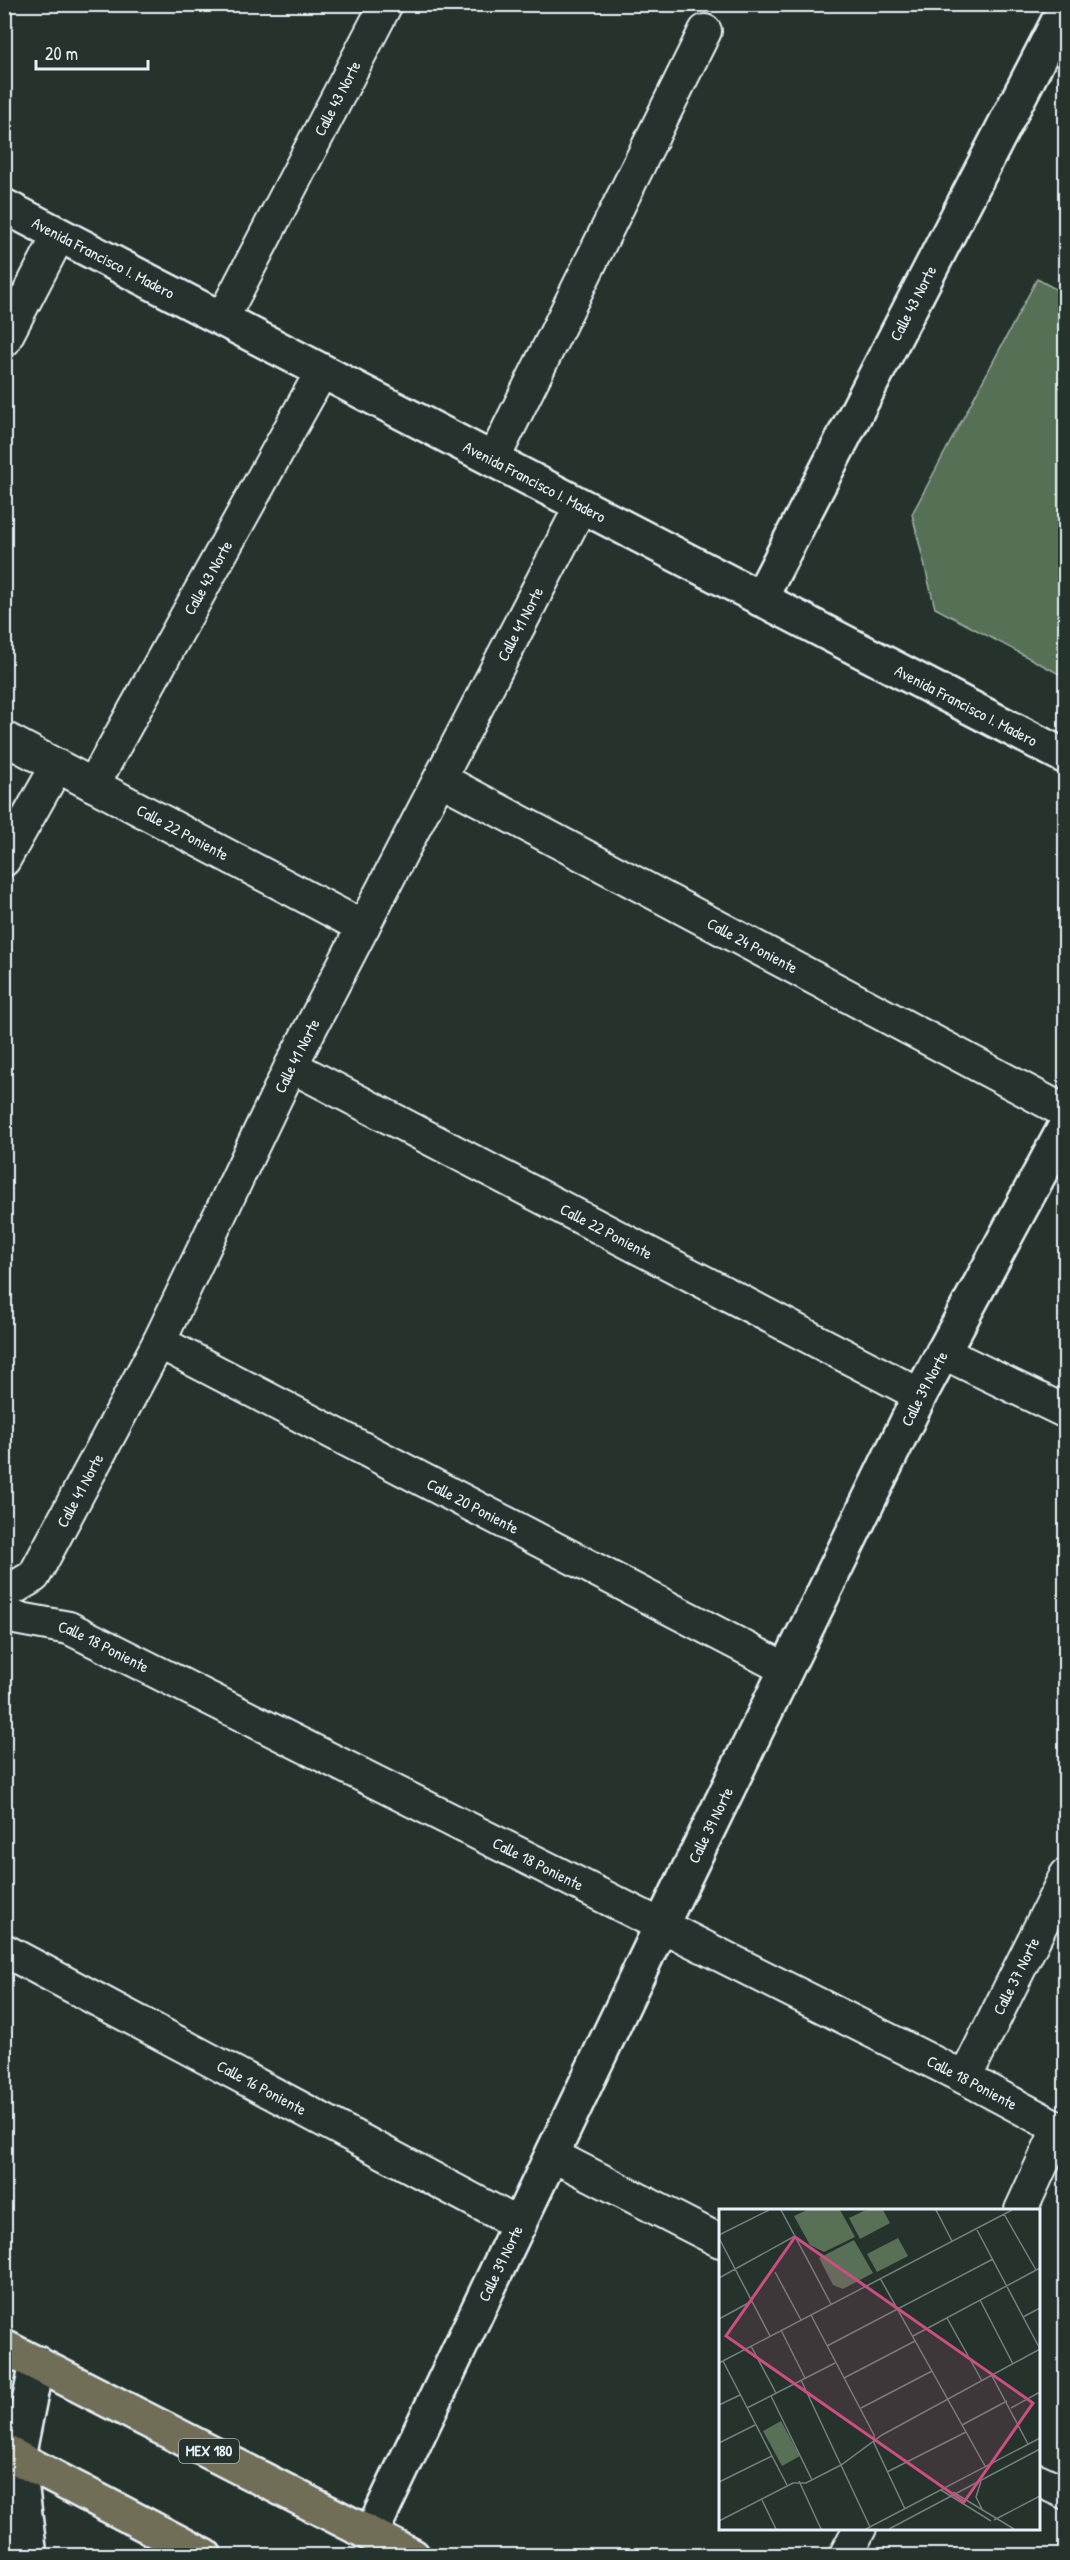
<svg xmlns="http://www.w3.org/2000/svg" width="1070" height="2560" viewBox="0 0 1070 2560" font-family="'Patrick Hand',sans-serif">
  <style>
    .green { fill: #577056; stroke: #a0b0a7; stroke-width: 1.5 }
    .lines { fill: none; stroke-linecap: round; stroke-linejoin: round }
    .street-casing { stroke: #e8f1f8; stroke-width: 36 }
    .secondary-casing { stroke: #e8f1f8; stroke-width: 38 }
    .primary-casing { stroke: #e8f1f8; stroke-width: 38 }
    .street { stroke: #26332d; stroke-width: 32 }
    .secondary { stroke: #26332d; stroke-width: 33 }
    .primary { stroke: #716e59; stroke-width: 33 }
    .labels { text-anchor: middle; stroke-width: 6; stroke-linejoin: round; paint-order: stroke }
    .shield { fill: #26332d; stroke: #aeb8bb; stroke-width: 1.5 }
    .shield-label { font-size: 15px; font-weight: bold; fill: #e8f1f8 }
    .street-label { font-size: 16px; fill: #e8f1f8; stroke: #26332d }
    .inset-road { fill: none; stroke: #747f7e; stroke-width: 1.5 }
    .view { fill: #cc4e82; fill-opacity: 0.15; stroke: #cc4e82; stroke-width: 3 }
    .inset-edge { fill: none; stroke: #e8f1f8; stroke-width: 3 }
  </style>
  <rect width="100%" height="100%" fill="#26332d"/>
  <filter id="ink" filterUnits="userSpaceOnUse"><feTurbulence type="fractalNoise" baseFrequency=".0167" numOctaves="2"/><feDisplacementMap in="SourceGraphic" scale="12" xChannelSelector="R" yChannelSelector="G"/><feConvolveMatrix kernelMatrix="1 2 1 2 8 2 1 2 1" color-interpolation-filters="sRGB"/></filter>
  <g filter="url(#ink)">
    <polygon class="green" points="1037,279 1065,294 1065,677 935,608 912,514"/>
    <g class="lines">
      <defs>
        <g id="street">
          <path id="s1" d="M222 319 386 4"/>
          <polyline points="4,341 59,235"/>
          <polyline points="493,460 705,31"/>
          <path id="s2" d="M4 738 363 927"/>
          <path id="s3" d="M440 779 1066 1112"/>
          <path id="s4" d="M93 785 322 371"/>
          <polyline points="4,860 57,766"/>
          <path id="s5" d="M291 1066 920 1395"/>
          <path id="s6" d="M159 1342 786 1669"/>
          <polyline points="942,1352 1066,1412"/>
          <path id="s7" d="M4 1594 34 1576 159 1342 291 1066 581 506"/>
          <path id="s8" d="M4 1616 69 1628 965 2078 1066 2132"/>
          <path id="s9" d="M4 1950 520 2225"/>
          <path id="s10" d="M965 2078 1066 1875"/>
          <polyline points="552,2155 720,2241"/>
          <polyline points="1021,2210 1058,2129"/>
          <polyline points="1038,2480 1066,2493"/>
          <polyline points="845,2556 860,2528"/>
        </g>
        <g id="secondary">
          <path id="s11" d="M4 206 1066 757"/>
          <path id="s12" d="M760 599 1066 6"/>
          <path id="s13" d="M371 2534 661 1926 920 1395 1066 1125"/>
          <polyline points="30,2556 18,2457 37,2363"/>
        </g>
        <g id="primary">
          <polyline points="4,2347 413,2556"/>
          <polyline points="4,2451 205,2556"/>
        </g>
      </defs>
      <use href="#street" class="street-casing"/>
      <use href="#secondary" class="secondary-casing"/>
      <use href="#primary" class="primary-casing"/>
      <use href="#street" class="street"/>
      <use href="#secondary" class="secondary"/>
      <use href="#primary" class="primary"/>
    </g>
  </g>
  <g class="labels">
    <rect class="shield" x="179" y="2439" width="60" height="24" rx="4.5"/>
    <g class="shield-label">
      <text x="209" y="2456">MEX 180</text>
    </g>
    <g class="street-label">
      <text dy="6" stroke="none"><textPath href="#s1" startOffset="249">Calle 43 Norte</textPath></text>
      <text dy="6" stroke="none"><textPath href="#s11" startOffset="112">Avenida Francisco I. Madero</textPath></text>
      <text dy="6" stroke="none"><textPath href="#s12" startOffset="333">Calle 43 Norte</textPath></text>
      <text dy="6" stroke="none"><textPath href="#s11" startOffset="598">Avenida Francisco I. Madero</textPath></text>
      <text dy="6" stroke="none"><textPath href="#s4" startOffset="237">Calle 43 Norte</textPath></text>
      <text dy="6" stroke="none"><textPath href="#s7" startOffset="1104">Calle 41 Norte</textPath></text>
      <text dy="6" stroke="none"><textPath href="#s11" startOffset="1084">Avenida Francisco I. Madero</textPath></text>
      <text dy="6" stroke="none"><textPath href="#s2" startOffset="202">Calle 22 Poniente</textPath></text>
      <text dy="6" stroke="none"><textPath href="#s3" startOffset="354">Calle 24 Poniente</textPath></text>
      <text dy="6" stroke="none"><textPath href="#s7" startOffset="618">Calle 41 Norte</textPath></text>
      <text dy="6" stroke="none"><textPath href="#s5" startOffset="356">Calle 22 Poniente</textPath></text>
      <text dy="6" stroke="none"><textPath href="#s13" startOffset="1272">Calle 39 Norte</textPath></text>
      <text dy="6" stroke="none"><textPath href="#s7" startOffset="132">Calle 41 Norte</textPath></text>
      <text dy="6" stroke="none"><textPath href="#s6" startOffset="354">Calle 20 Poniente</textPath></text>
      <text dy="6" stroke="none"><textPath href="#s8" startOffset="105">Calle 18 Poniente</textPath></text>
      <text dy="6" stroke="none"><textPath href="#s13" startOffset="786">Calle 39 Norte</textPath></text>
      <text dy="6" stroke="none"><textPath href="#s8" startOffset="591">Calle 18 Poniente</textPath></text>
      <text dy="6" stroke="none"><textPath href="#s10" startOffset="114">Calle 37 Norte</textPath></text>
      <text dy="6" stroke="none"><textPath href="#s8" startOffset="1077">Calle 18 Poniente</textPath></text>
      <text dy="6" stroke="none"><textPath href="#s9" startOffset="292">Calle 16 Poniente</textPath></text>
      <text dy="6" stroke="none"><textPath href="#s13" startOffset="300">Calle 39 Norte</textPath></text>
    </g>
  </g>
  <g transform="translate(719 2209)">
    <rect width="321" height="321" fill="#26332d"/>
    <path d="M88 1H121L136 28 105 43 91 36 75 7ZM147 1H164L171 14 141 30 130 9ZM179 29 189 47 158 63 148 45ZM135 31 154 64 124 80 114 76 100 49ZM62 212 81 247 63 257 44 222Z" fill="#577056"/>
    <path class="inset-road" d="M62 1 112 95M217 1 233 32M285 5 317 61M257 19 321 140M0 26 50 1M0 29 51 127M56 63 82 111M0 69 76 27M161 69 266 257M261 91 294 155M92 106 155 226V234L186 300M304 108 321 99M228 109 263 172M0 110 33 92M62 121 86 169M194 127 321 59M32 137 57 184M108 137 274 50M4 152 68 276M0 154 293 1M273 167 309 235M125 169 196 132M82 171 151 318M52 187 93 271M0 196 21 186M28 199 116 154M142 199 213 162M292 199 321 183M243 216 288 192M0 234 36 216M168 263 247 223M80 272 102 320M262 272 257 288 263 300M0 273 53 247M222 281 272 312M234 283 295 320M43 291 57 320M275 311 321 287M0 312 74 274H87L122 256 163 226 321 140M147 320 321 229M170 320 321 240"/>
    <path class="view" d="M76 28 314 194 245 293 7 127Z"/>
    <rect width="321" height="321" class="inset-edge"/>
  </g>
  <rect width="1070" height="2560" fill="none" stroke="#26332d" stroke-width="24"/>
  <rect x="12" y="12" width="1046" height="2536" fill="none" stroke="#e8f1f8" stroke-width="2" filter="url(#ink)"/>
  <path d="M36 60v9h112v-9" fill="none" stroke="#e8f1f8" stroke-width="3"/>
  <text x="45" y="60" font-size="18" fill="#e8f1f8" stroke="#26332d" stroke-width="4.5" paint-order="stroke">20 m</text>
</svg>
